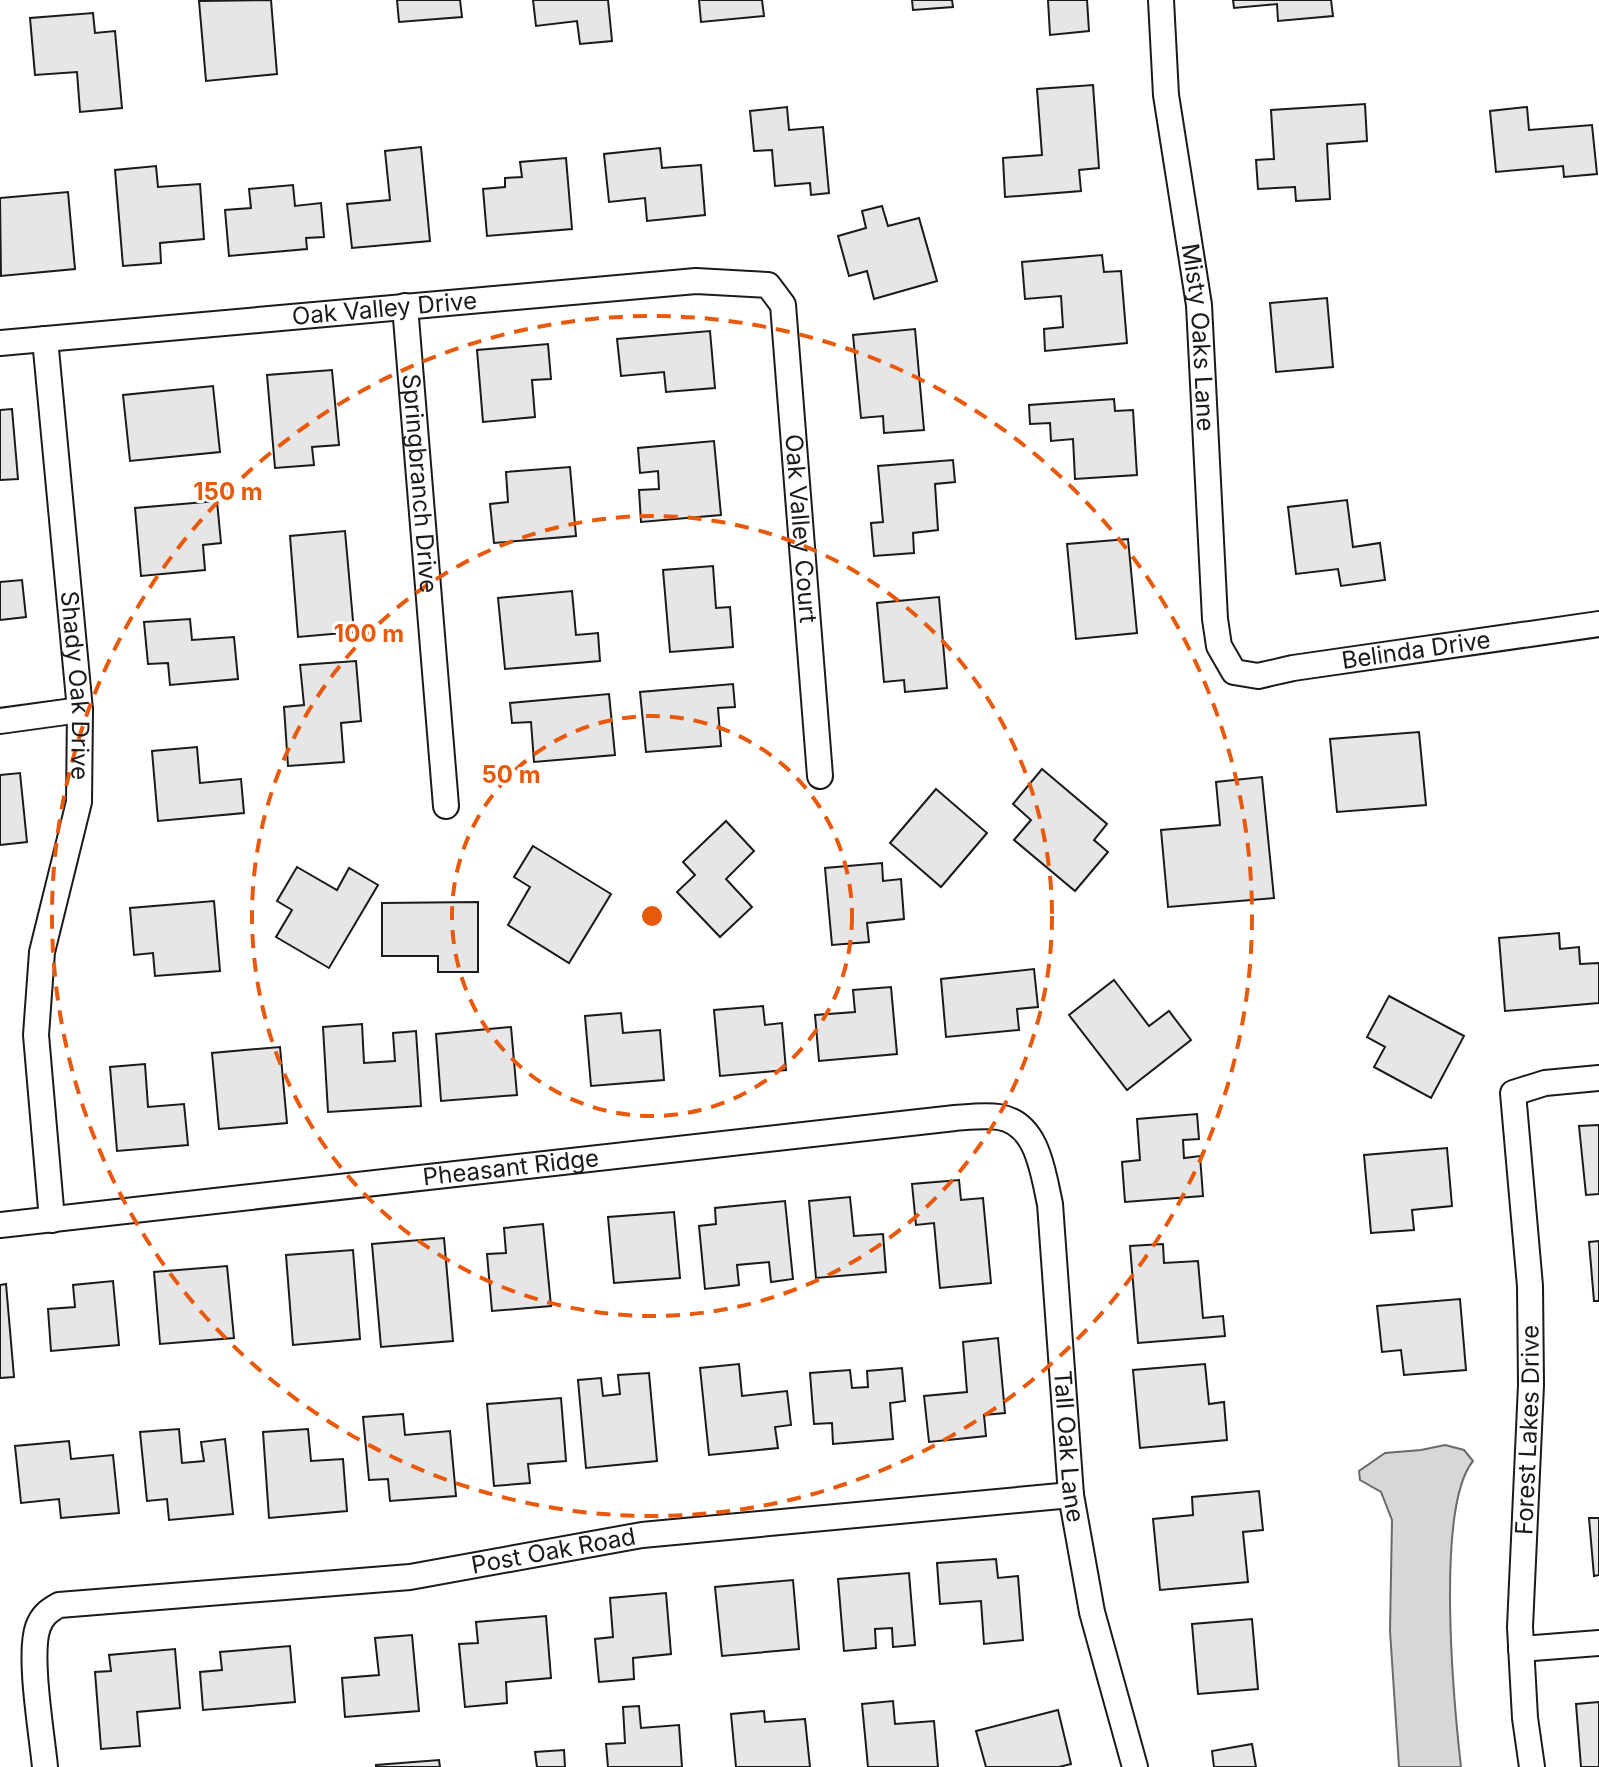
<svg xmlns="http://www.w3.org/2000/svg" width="1599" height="1767" viewBox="0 0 1599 1767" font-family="Inter,sans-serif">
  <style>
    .water { fill: #d7d7d7; stroke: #6a6a6a; stroke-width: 2 }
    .building { fill: #e6e6e6; stroke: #1a1a1a; stroke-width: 2 }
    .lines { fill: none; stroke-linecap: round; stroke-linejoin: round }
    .minor-casing { stroke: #1a1a1a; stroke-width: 28 }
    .minor { stroke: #fff; stroke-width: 24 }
    .ring { fill: none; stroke: #e8590c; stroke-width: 4; stroke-dasharray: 14 10 }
    .labels { text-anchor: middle; stroke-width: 6; stroke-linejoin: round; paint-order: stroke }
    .street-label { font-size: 24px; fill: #1a1a1a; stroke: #fff }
    .centre { fill: #e8590c; stroke: #fff; stroke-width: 4 }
    .ring-label { font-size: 24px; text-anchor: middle; font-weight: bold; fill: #e8590c; stroke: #fff; stroke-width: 6; stroke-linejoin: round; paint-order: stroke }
  </style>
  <rect width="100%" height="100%" fill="#fff"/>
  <path class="water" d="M1445 1445 1464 1450 1473 1461C1435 1507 1454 1705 1461 1767H1399L1390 1631 1392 1520 1381 1492 1360 1480 1359 1471 1385 1453 1421 1450Z"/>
  <g class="building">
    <polygon points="271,0 277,74 206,81 199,1"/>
    <polygon points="397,0 460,0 462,17 399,22"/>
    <polygon points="533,0 608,0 612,41 580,44 577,21 536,26"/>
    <polygon points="699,0 762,0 764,16 701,22"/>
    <polygon points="912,0 952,0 953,7 913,10"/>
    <polygon points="1048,0 1087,0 1089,31 1050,35"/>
    <polygon points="1233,0 1331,0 1333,16 1278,21 1277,4 1234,8"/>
    <polygon points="93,13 95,33 115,31 122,108 80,112 77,72 35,75 30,18"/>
    <polygon points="1093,85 1099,168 1079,170 1081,191 1005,197 1003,158 1042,155 1037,89"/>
    <polygon points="1365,104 1367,141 1327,144 1330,199 1296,201 1295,187 1258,189 1256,160 1274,159 1271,110"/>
    <polygon points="787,107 789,130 823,127 829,193 811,195 810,183 775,186 772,150 754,151 750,111"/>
    <polygon points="1527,107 1529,130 1592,125 1597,174 1564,177 1563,166 1496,172 1490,111"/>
    <polygon points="421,147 430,241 352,248 347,204 390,200 385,151"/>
    <polygon points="660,148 662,168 701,165 705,215 647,221 645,198 609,202 604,154"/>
    <polygon points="566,158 572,229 487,236 483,189 505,187 505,178 522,177 520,162"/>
    <polygon points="156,166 158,187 200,184 204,239 160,243 161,263 123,266 115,170"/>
    <polygon points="293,185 295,206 321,203 324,237 306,238 307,249 229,256 225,210 251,208 249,189"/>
    <polygon points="68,192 75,269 1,276 0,198"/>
    <polygon points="882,206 888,226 919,218 937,281 874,299 867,271 849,276 838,236 866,228 862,211"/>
    <polygon points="1102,255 1104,272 1121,271 1127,343 1045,351 1044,329 1063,327 1061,296 1025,299 1022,262"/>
    <polygon points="1327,298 1333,367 1276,372 1270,303"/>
    <polygon points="915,329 924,430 884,433 883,416 861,418 853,335"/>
    <polygon points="710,331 715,388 666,392 664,372 621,376 617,339"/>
    <polygon points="548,344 551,379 532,380 535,417 483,422 477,350"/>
    <polygon points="332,370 339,445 312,447 314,465 275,468 267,375"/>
    <polygon points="213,386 220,452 130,461 123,395"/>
    <polygon points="1114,399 1115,411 1133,410 1137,475 1075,479 1073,439 1051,441 1050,423 1030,424 1029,405"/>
    <polygon points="12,409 18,479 0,480 0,410"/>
    <polygon points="714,441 721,515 641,522 639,490 659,489 658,471 640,473 638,448"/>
    <polygon points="953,460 955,482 935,484 938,530 913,533 914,553 874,556 871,523 883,522 878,466"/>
    <polygon points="570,467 576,536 494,543 490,504 508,502 506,472"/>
    <polygon points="1347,500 1353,547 1380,543 1385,580 1341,586 1338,569 1296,574 1288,507"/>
    <polygon points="217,501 221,543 203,545 205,570 141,576 135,508"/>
    <polygon points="345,531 354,632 298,637 290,536"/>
    <polygon points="1128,539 1137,633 1076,639 1067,544"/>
    <polygon points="713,566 716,608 730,607 733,647 670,652 663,570"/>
    <polygon points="22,580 26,617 0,620 0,582"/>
    <polygon points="572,591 576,635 598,633 600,661 505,669 498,598"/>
    <polygon points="939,597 947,688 905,692 904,680 884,682 877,603"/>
    <polygon points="190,619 192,640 234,637 238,679 170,685 168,663 148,664 144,622"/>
    <polygon points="356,661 361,721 341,723 344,762 288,766 284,707 304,705 300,665"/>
    <polygon points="733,684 735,707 718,708 721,746 646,752 640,692"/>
    <polygon points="609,694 615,755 534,762 531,722 512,723 510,703"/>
    <polygon points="1419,732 1426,805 1337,812 1330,739"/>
    <polygon points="197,747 200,783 241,779 244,813 158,821 152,751"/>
    <polygon points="1042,769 1107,824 1094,840 1108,852 1075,891 1014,840 1031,820 1013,804"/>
    <polygon points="20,773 27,842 0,845 0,775"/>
    <polygon points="1262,777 1274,898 1168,907 1161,830 1220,825 1216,782"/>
    <polygon points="936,789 987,833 941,887 890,843"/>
    <polygon points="726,821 754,851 726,879 752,907 720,937 677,892 695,875 683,862"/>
    <polygon points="533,846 611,894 569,963 508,925 530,887 514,877"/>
    <polygon points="882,863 883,881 901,879 904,919 867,923 869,942 832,945 825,868"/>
    <polygon points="297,867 337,890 349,868 378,885 329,968 276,937 292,910 277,901"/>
    <polygon points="214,901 220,971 155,976 153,953 134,955 130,908"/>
    <polygon points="478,902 478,972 438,972 438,956 382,956 382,903"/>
    <polygon points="1559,933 1560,949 1579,947 1580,964 1599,963 1599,1003 1505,1011 1499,938"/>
    <polygon points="1034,969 1038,1007 1017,1009 1019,1030 946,1037 941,979"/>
    <polygon points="1114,980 1149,1026 1169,1011 1191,1040 1127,1090 1069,1015"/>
    <polygon points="891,987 897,1054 819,1061 815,1015 855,1012 853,990"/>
    <polygon points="1389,996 1464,1036 1431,1098 1374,1067 1385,1047 1367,1037"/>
    <polygon points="763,1006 765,1025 782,1023 786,1070 720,1076 714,1010"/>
    <polygon points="621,1013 623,1033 660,1030 664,1080 591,1086 585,1016"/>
    <polygon points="362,1024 364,1063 395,1061 393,1033 416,1031 421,1106 328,1112 323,1027"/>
    <polygon points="511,1027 517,1095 441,1101 436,1034"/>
    <polygon points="280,1047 287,1123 219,1129 212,1053"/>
    <polygon points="145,1064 148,1107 184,1104 188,1145 117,1151 110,1067"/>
    <polygon points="1197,1114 1199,1139 1183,1140 1184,1158 1200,1156 1203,1196 1125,1202 1122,1162 1140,1160 1137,1119"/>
    <polygon points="1599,1125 1599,1194 1586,1195 1579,1126"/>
    <polygon points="1447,1148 1452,1206 1412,1210 1414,1230 1371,1233 1364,1155"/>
    <polygon points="959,1180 961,1200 983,1198 991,1283 940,1288 934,1223 916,1225 912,1184"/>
    <polygon points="850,1197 854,1236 883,1234 886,1272 816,1278 809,1201"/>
    <polygon points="785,1201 793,1279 771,1282 769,1262 737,1265 739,1285 705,1289 699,1226 716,1224 715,1208"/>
    <polygon points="674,1212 680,1278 614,1283 608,1217"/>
    <polygon points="543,1224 551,1306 492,1311 487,1254 506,1253 504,1228"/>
    <polygon points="444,1238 453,1341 381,1347 372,1244"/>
    <polygon points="1599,1241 1599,1301 1594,1301 1589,1242"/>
    <polygon points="1163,1244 1164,1263 1198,1261 1203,1318 1223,1316 1225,1336 1138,1343 1130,1246"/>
    <polygon points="353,1250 360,1339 293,1345 286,1255"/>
    <polygon points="227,1266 234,1338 160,1344 154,1272"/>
    <polygon points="113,1281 119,1345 51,1351 48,1309 75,1307 73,1285"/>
    <polygon points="6,1284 14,1377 0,1378 0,1285"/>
    <polygon points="1460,1299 1466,1370 1404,1375 1401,1350 1382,1352 1377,1306"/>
    <polygon points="998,1338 1005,1413 984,1415 986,1436 929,1442 924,1396 967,1392 963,1342"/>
    <polygon points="739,1364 742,1396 787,1391 791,1425 775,1427 778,1448 709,1455 700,1368"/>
    <polygon points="1205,1364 1209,1404 1224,1402 1227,1440 1140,1448 1133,1370"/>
    <polygon points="902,1368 905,1401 890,1403 893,1439 833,1444 832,1423 814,1424 810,1373 850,1370 852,1388 868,1387 867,1371"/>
    <polygon points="649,1373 657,1461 586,1468 578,1380 601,1378 603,1396 620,1394 618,1375"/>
    <polygon points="561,1398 566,1461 528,1464 530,1483 494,1486 487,1404"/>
    <polygon points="403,1414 405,1435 450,1431 456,1496 390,1501 388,1479 369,1480 363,1417"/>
    <polygon points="179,1429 182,1463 204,1461 201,1442 225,1439 233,1514 169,1520 167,1499 147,1501 140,1432"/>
    <polygon points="308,1429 311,1461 343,1459 347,1511 269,1518 263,1432"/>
    <polygon points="69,1441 71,1459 113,1455 119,1513 61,1518 59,1499 21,1503 15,1446"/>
    <polygon points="1259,1491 1263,1530 1243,1532 1248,1582 1160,1590 1153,1519 1193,1515 1192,1497"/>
    <polygon points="1589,1518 1599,1518 1599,1575 1594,1576"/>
    <polygon points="996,1559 998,1578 1018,1576 1023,1640 984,1644 981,1601 940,1604 937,1563"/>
    <polygon points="909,1573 915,1645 893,1647 892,1628 875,1629 876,1648 844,1651 838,1579"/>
    <polygon points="793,1580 799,1649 722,1656 715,1587"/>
    <polygon points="666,1593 671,1654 633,1658 634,1679 599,1682 595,1639 613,1637 610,1598"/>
    <polygon points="546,1616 551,1678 506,1682 507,1703 465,1707 459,1644 478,1643 476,1622"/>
    <polygon points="1252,1619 1258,1689 1198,1694 1192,1624"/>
    <polygon points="412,1635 419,1711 345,1717 342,1678 379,1675 375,1638"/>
    <polygon points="290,1646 295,1702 203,1710 200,1672 222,1670 220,1652"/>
    <polygon points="175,1649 180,1708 137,1712 140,1746 101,1749 95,1672 111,1671 109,1655"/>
    <polygon points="893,1701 895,1724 934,1721 938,1767 868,1767 862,1704"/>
    <polygon points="1599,1702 1599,1767 1581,1767 1576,1704"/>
    <polygon points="639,1706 641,1728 679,1725 682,1767 608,1767 606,1744 625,1743 623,1707"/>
    <polygon points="1058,1710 1071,1764 1059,1767 986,1767 976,1731"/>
    <polygon points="764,1711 765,1722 805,1719 810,1767 736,1767 731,1714"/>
    <polygon points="1252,1744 1256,1767 1214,1767 1212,1751"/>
    <polygon points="564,1750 565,1767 537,1767 535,1752"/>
    <polygon points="439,1760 440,1767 376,1767 376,1765"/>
  </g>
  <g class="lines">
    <defs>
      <g id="minor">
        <path id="s1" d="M1161 0 1166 95 1199 305 1215 619 1219 646 1234 672 1258 676 1293 668 1599 624"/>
        <path id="s2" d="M405 306 446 806"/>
        <path id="s3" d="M45 339 80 710 79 802 42 952 36 1035 52 1220"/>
        <path id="s4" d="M0 343 696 281 768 285 783 305 820 776"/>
        <polyline points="0,721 80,710"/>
        <path id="s5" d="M0 1225 955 1118C969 1117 985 1115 999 1117 1038 1123 1043 1173 1050 1204L1071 1495 1092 1612 1135 1767"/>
        <polyline points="1521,1649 1599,1643"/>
        <path id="s6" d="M45 1767C42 1735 28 1655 38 1627 42 1616 48 1611 59 1605L410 1577 642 1535 1071 1495"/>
        <path id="s7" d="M1532 1767 1525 1718 1520 1627 1531 1385 1530 1286 1513 1093 1545 1083 1599 1078"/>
      </g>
    </defs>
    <use href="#minor" class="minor-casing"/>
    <use href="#minor" class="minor"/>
  </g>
  <g class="ring">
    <circle cx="652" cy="916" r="200"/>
    <circle cx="652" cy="916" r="400"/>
    <circle cx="652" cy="916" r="600"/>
  </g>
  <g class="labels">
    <g class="street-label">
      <text dy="8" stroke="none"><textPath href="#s4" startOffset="386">Oak Valley Drive</textPath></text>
      <text dy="8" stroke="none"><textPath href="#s1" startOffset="340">Misty Oaks Lane</textPath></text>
      <text dy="8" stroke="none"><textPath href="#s2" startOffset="178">Springbranch Drive</textPath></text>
      <text dy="8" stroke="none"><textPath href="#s4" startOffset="1020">Oak Valley Court</textPath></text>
      <text dy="8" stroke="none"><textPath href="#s1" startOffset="864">Belinda Drive</textPath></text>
      <text dy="8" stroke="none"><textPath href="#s3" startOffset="348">Shady Oak Drive</textPath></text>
      <text dy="8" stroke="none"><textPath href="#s5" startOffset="514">Pheasant Ridge</textPath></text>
      <text dy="8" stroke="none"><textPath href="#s7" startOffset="338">Forest Lakes Drive</textPath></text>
      <text dy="8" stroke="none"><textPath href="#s5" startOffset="1356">Tall Oak Lane</textPath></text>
      <text dy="8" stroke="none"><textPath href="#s6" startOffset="670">Post Oak Road</textPath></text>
    </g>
  </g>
  <circle cx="652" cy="916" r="12" class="centre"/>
  <g class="ring-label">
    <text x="228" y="500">150 m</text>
    <text x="369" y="642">100 m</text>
    <text x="511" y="783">50 m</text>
  </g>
</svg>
